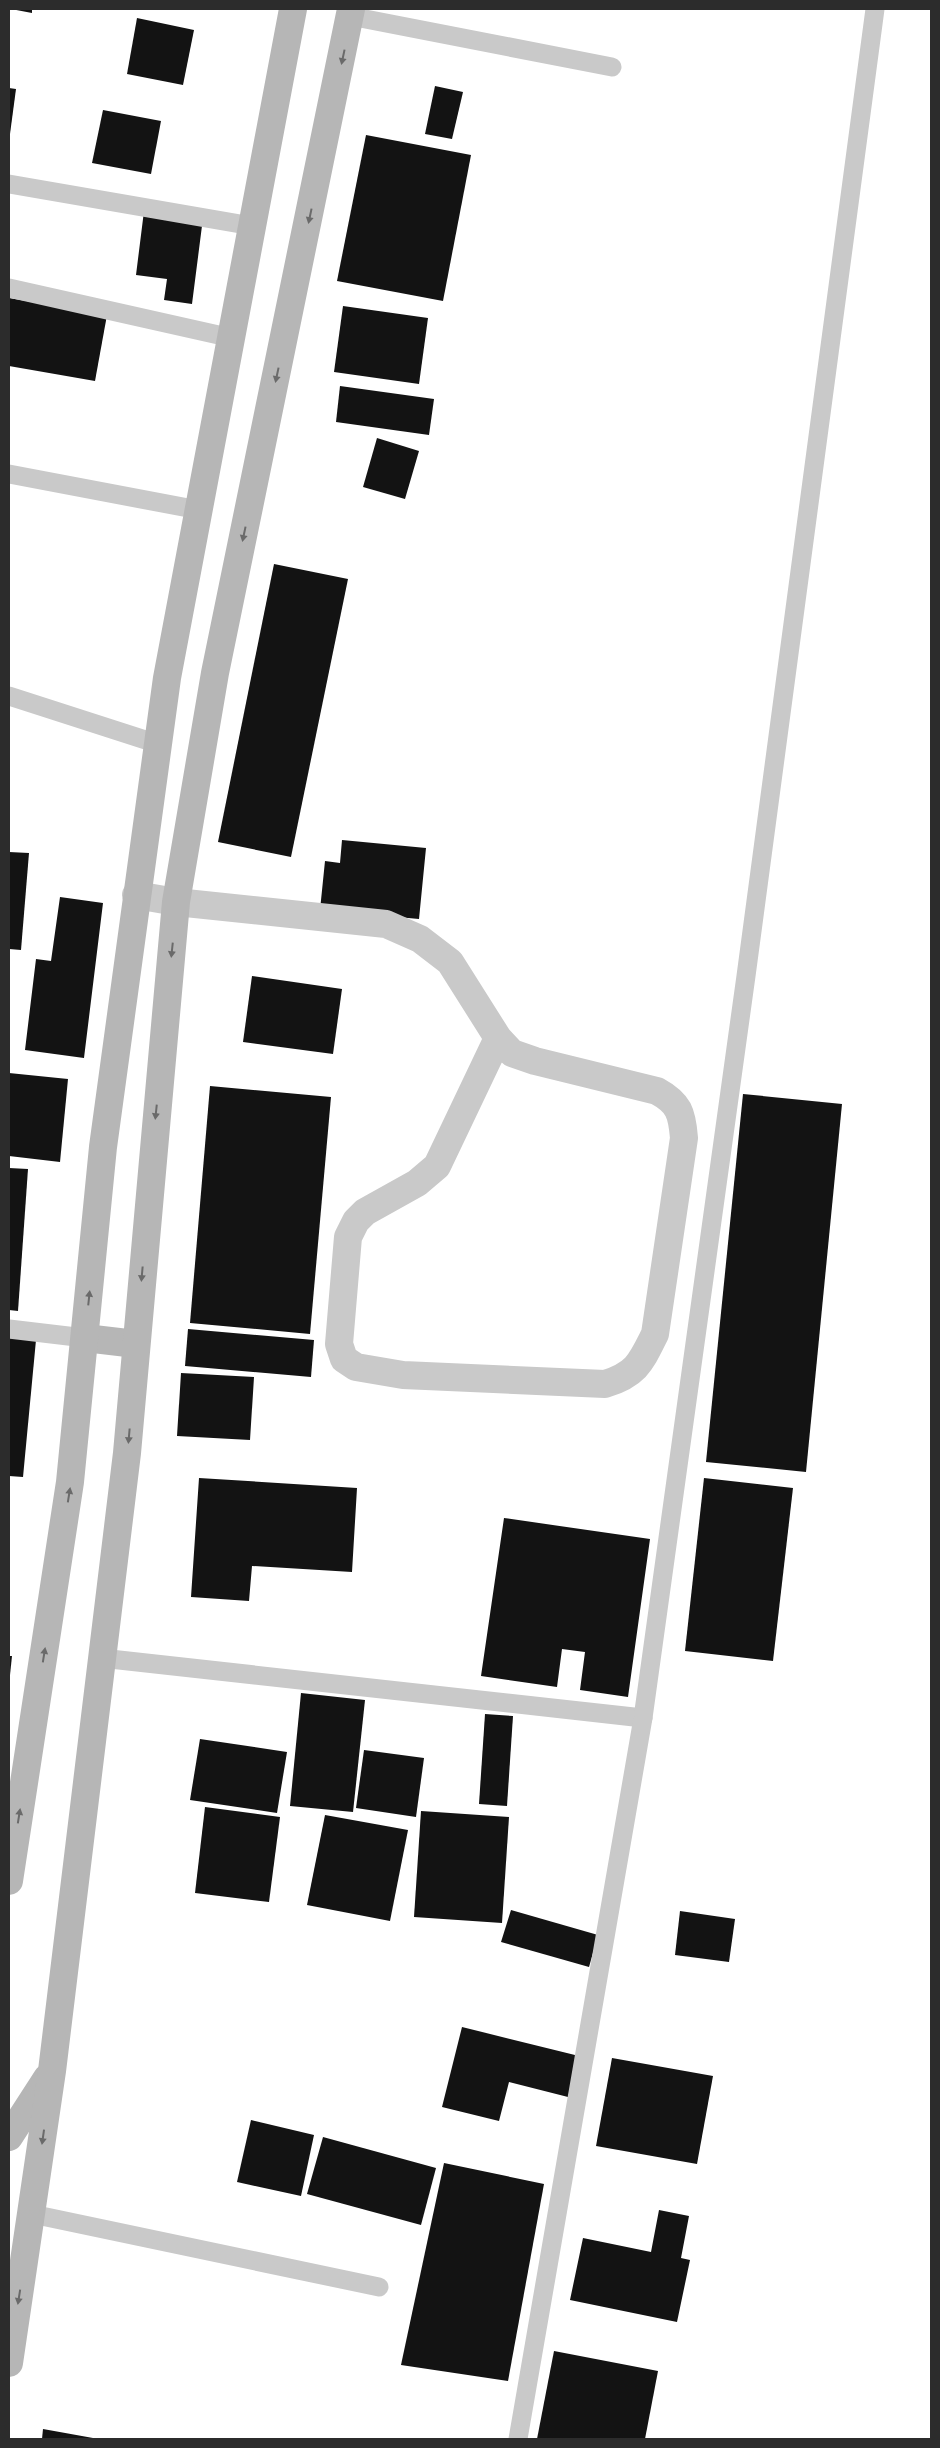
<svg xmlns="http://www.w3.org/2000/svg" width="940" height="2448" viewBox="0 0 940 2448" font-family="'Public Sans',sans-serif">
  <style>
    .building { fill: #131313 }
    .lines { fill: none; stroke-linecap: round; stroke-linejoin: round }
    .lane { stroke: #c9c9c9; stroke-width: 19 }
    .street { stroke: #c9c9c9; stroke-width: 28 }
    .secondary { stroke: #b6b6b6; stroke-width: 28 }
    .oneway { fill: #6a6a6a }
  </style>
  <rect width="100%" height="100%" fill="#fff"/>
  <g class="building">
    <polygon points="11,9 32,9 32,13"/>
    <polygon points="137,18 194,30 183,85 127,74"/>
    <polygon points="435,86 463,92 452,139 425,134"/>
    <polygon points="9,88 16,89 10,134 9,134"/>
    <polygon points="103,110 161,121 151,174 92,163"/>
    <polygon points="366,135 471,155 443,301 337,281"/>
    <polygon points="144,211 203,218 192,304 164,300 167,279 136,275"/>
    <polygon points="9,298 107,315 95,381 9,366"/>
    <polygon points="343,306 428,318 419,384 334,372"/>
    <polygon points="340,386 434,399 429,435 336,422"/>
    <polygon points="377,438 419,451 405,499 363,487"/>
    <polygon points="274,564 348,579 291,857 218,842"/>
    <polygon points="342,840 426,848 419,919 320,910 325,861 340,863"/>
    <polygon points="9,852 29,853 21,950 9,949"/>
    <polygon points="60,897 103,903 84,1058 25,1050 36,959 51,961"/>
    <polygon points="252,976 342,989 333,1054 243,1042"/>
    <polygon points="9,1073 68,1079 60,1162 9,1156"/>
    <polygon points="210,1086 331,1097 310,1334 190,1323"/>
    <polygon points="743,1094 842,1104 806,1472 706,1462"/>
    <polygon points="9,1168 28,1169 18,1311 9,1310"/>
    <polygon points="188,1329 314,1340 311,1377 185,1366"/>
    <polygon points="9,1337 36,1340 23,1477 9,1476"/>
    <polygon points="181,1373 254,1377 250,1440 177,1436"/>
    <polygon points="199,1478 357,1488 352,1572 252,1566 249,1601 191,1597"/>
    <polygon points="704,1478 793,1488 773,1661 685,1651"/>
    <polygon points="504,1518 650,1539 628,1697 580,1690 585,1652 562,1649 557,1687 481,1676"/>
    <polygon points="9,1656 12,1656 10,1675 9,1675"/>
    <polygon points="301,1693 365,1700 353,1812 290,1806"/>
    <polygon points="485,1714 513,1716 507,1806 479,1804"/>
    <polygon points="200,1739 287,1752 277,1813 190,1800"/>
    <polygon points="364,1750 424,1758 416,1817 356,1808"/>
    <polygon points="205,1807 280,1817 269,1902 195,1893"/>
    <polygon points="421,1811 509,1817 502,1923 414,1917"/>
    <polygon points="325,1815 408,1830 390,1921 307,1905"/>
    <polygon points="511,1910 598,1935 589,1967 501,1942"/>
    <polygon points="680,1911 735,1919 729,1962 675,1955"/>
    <polygon points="462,2027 579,2056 568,2097 509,2082 499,2121 442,2107"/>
    <polygon points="612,2058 713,2076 697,2164 596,2146"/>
    <polygon points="251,2120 314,2135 301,2196 237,2182"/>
    <polygon points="323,2137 436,2168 421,2225 307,2194"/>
    <polygon points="444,2163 544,2184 508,2381 401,2365"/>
    <polygon points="659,2210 689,2216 681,2258 690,2260 677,2322 570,2300 583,2238 651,2252"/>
    <polygon points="554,2351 658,2371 645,2439 537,2439"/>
    <polygon points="43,2429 93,2438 93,2439 42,2439"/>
  </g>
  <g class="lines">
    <g class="lane">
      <polyline points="350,16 612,67"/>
      <polyline points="9,184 252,226"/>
      <polyline points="9,288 232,338"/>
      <polyline points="9,474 199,510"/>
      <polyline points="9,696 158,744"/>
      <polyline points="9,1329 85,1338"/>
      <polyline points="101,1658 643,1718"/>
      <polyline points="32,2214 379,2287"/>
      <polyline points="518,2439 643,1718 746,976 875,9"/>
    </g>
    <path class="street" d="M136 895 176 902 386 924 420 939 450 962 498 1038 512 1053 535 1061 657 1091C679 1103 682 1113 684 1138L655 1334C641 1362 637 1374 605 1384L403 1375 356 1367 344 1359 339 1344 348 1237 356 1221 365 1212 417 1183 437 1166 498 1038"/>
    <g class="secondary">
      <polyline points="85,1338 136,1344"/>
      <polyline points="9,1881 70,1482 103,1147 167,678 293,9"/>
      <polyline points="9,2137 47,2078"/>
      <polyline points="9,2363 52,2071 127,1453 176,902 215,673 351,9"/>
    </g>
  </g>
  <defs><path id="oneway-solid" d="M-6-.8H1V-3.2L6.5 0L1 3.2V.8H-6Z" transform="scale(1.25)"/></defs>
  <g class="oneway">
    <use href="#oneway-solid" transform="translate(343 57) rotate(102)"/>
    <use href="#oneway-solid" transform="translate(310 216) rotate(102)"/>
    <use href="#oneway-solid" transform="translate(277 375) rotate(102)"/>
    <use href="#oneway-solid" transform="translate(244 534) rotate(102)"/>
    <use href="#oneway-solid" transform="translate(172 950) rotate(96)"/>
    <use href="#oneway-solid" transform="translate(156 1112) rotate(96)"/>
    <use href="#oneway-solid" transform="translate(142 1274) rotate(95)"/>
    <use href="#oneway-solid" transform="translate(89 1298) rotate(-84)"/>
    <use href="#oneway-solid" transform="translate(129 1436) rotate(95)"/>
    <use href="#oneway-solid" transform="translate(69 1495) rotate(-81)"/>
    <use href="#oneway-solid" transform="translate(44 1655) rotate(-81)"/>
    <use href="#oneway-solid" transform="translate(19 1816) rotate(-81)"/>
    <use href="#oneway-solid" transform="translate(43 2137) rotate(98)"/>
    <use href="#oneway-solid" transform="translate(19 2297) rotate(99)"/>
  </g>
  <rect width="940" height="2448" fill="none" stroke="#2c2c2c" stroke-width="20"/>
</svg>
